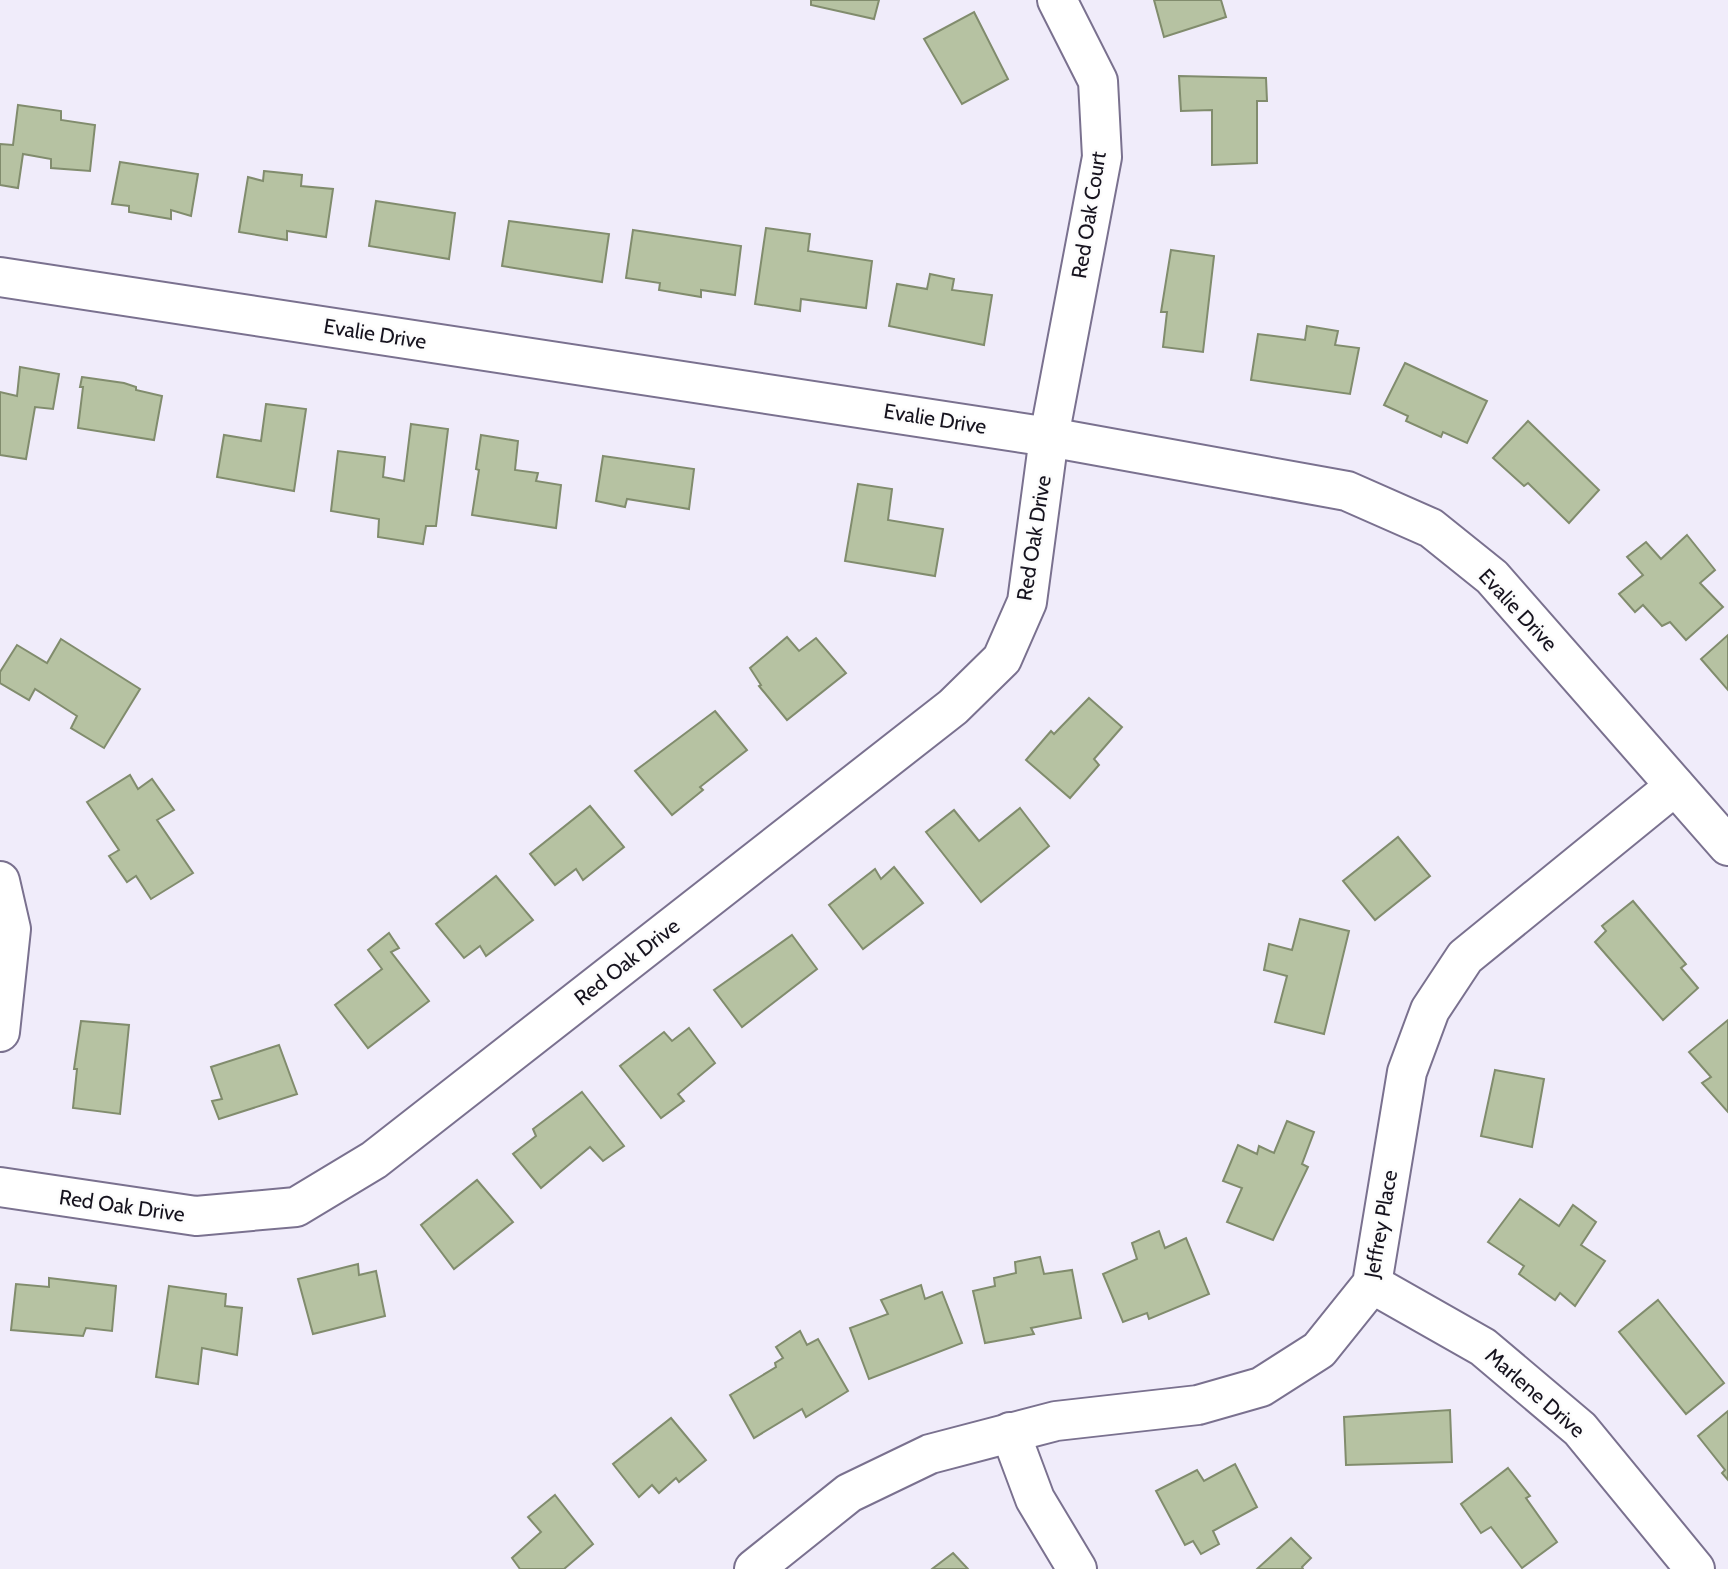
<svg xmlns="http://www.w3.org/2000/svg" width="1728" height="1569" viewBox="0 0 1728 1569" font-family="Cabin,sans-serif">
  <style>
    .building { fill: #b6c2a2; stroke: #818c6d; stroke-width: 2 }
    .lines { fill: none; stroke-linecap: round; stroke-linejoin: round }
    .minor-casing { stroke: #7a718f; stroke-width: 42 }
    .minor { stroke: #fff; stroke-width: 38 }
    .labels { text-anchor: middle; stroke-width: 5; stroke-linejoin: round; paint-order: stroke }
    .street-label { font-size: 21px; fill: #16131e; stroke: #fcfcfc }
  </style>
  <rect width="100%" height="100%" fill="#f0ecfa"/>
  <g class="building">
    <polygon points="811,0 879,0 874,19 811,5"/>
    <polygon points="1154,0 1221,0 1226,17 1164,37"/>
    <polygon points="974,12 1008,79 962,104 924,39"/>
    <polygon points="1179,76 1266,78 1267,101 1257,101 1257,163 1212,165 1212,110 1181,111"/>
    <polygon points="18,105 61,111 61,120 95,125 90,171 51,168 51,159 23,154 18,188 0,185 0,144 13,145"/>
    <polygon points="120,162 198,174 191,216 171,210 171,219 129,212 129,206 112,204"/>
    <polygon points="264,171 302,175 301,186 333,189 326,237 287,231 287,240 239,232 248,177 263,181"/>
    <polygon points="376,201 455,213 449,259 369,246"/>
    <polygon points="509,221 609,234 602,282 502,266"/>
    <polygon points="766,228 810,234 808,251 872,261 866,308 801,299 800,311 755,304"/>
    <polygon points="633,230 741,246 735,295 701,290 701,297 659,290 660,283 626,278"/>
    <polygon points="1171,250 1214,256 1203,352 1163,347 1167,312 1161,312"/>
    <polygon points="930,274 954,279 952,290 992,295 984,345 889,326 897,284 927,289"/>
    <polygon points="1307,326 1338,331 1335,345 1359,348 1350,394 1251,380 1258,334 1305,340"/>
    <polygon points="1405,363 1487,401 1467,443 1443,432 1441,437 1406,421 1408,416 1384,405"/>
    <polygon points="20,367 59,374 53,409 35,407 26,459 0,455 0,392 17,396"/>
    <polygon points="82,377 124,383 136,387 136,390 162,396 154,440 78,428 83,387 80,387"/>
    <polygon points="266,404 306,409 294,491 217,477 224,435 261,441"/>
    <polygon points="1528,421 1599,490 1569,523 1528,483 1524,486 1493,458"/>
    <polygon points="411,424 448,429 436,526 426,526 423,544 378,537 379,519 331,511 338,451 385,457 383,477 404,481"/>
    <polygon points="481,435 518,441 515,470 538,473 536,481 561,485 556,528 472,515 479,470 476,469"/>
    <polygon points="603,456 694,469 689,509 627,499 625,507 596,501"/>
    <polygon points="858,484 892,489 888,520 943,529 935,576 845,561"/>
    <polygon points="1687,535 1715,570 1700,583 1723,607 1686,640 1670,622 1662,626 1643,605 1635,612 1619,594 1643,575 1627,557 1646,542 1661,559"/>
    <polygon points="1728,635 1728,690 1701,659"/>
    <polygon points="787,637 799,651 816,638 846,673 787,720 759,686 761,685 750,668"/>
    <polygon points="61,639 140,689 104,748 71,728 77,716 35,689 29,700 0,683 0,672 17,645 47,663"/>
    <polygon points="1089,698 1122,727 1094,759 1099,765 1070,798 1026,760 1051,731 1054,734"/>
    <polygon points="715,711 747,750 700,787 703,790 672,815 635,771"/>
    <polygon points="130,775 138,789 152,779 174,810 157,820 193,873 151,899 136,876 127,882 109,856 119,850 87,802"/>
    <polygon points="590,806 624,847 583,880 576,869 555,885 530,854"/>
    <polygon points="1020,808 1049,846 981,902 926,832 954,810 979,841"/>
    <polygon points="1398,837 1430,876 1375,920 1343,881"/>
    <polygon points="894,867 923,903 863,949 829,905 875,869 881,879"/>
    <polygon points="496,876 533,920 486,956 480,946 464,958 436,924"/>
    <polygon points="1633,901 1686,964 1681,968 1698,988 1663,1020 1595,942 1606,931 1602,926"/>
    <polygon points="1300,919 1349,931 1324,1034 1275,1022 1287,976 1264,970 1269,944 1292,950"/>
    <polygon points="389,933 399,948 391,952 429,1001 368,1048 335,1005 382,969 368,950"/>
    <polygon points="792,935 817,969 742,1027 714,990"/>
    <polygon points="1728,1020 1728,1112 1702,1083 1711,1077 1689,1052"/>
    <polygon points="81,1021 129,1025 120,1114 73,1108 77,1069 74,1069"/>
    <polygon points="689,1028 715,1063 678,1094 684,1101 661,1118 620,1066 664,1032 672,1041"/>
    <polygon points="279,1045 297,1094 219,1119 212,1101 222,1099 211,1067"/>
    <polygon points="1495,1070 1544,1079 1532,1147 1481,1136"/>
    <polygon points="582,1092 624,1146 603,1161 590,1147 541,1188 513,1154 536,1136 533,1129"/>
    <polygon points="1287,1121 1314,1132 1302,1164 1308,1167 1273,1240 1227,1222 1242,1188 1223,1181 1238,1145 1257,1154 1259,1146 1274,1153"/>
    <polygon points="477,1180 513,1222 454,1269 421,1225"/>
    <polygon points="1520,1199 1559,1226 1573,1205 1596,1222 1581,1245 1605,1261 1575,1306 1560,1293 1555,1300 1519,1274 1524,1266 1488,1242"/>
    <polygon points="1159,1231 1165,1248 1186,1238 1209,1294 1149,1319 1147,1313 1123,1322 1103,1274 1137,1259 1132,1243"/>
    <polygon points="1040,1257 1044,1274 1072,1270 1081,1318 1031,1328 1034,1334 985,1343 973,1291 995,1286 994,1278 1016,1273 1015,1262"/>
    <polygon points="358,1264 359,1275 376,1271 385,1316 313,1334 298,1279"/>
    <polygon points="49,1278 116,1286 112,1331 86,1328 83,1336 11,1330 16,1284 49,1287"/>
    <polygon points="921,1285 925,1299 942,1292 962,1343 869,1379 850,1328 888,1314 881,1300"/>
    <polygon points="169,1286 226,1294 225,1306 242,1308 237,1355 202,1348 198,1384 156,1377"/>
    <polygon points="1658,1300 1724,1383 1686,1414 1619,1332"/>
    <polygon points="800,1331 807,1345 818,1339 848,1391 806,1417 802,1409 754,1438 730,1395 776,1367 775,1363 783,1358 776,1347"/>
    <polygon points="1450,1410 1452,1462 1346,1465 1344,1417"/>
    <polygon points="1728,1411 1728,1480 1722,1473 1725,1470 1698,1436"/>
    <polygon points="671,1418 706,1460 679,1482 676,1478 659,1493 652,1485 639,1497 613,1464"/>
    <polygon points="1235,1464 1257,1507 1213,1531 1219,1544 1201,1554 1193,1541 1185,1545 1156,1491 1197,1470 1204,1481"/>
    <polygon points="1508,1468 1530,1496 1526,1498 1557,1542 1522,1568 1491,1527 1481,1533 1461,1504"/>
    <polygon points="555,1495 593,1544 564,1569 520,1569 512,1558 541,1532 528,1517"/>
    <polygon points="1291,1538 1311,1558 1302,1567 1303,1569 1257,1569"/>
    <polygon points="953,1553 968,1569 932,1569"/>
  </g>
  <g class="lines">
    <defs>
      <g id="minor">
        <polyline points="0,277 1049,437 1347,491 1431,528 1492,577 1728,846"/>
        <polyline points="0,881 11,929 0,1032"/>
        <polyline points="0,1187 196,1216 296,1207 374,1160 953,707 1002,659 1027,602 1049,437 1102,157 1098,81 1057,0"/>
        <polyline points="1372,1284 1483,1347 1580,1429 1695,1569"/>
        <polyline points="1010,1432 1035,1499 1077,1569"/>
        <polyline points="754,1569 849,1493 930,1454 1056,1421 1198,1405 1261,1387 1319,1350 1372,1284 1407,1072 1430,1010 1465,957 1675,786"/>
      </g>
    </defs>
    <use href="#minor" class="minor-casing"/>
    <use href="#minor" class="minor"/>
  </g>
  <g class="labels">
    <g class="street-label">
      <text transform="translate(1089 215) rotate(-81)" y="7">Red Oak Court</text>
      <text transform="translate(375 334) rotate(9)" y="7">Evalie Drive</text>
      <text transform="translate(935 419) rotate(9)" y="7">Evalie Drive</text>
      <text transform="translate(1034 538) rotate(-81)" y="7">Red Oak Drive</text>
      <text transform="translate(1518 610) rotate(47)" y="7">Evalie Drive</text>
      <text transform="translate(627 962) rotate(-38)" y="7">Red Oak Drive</text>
      <text transform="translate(122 1206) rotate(8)" y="7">Red Oak Drive</text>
      <text transform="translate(1381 1224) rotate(-80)" y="7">Jeffrey Place</text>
      <text transform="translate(1535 1393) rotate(41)" y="7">Marlene Drive</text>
    </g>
  </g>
</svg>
